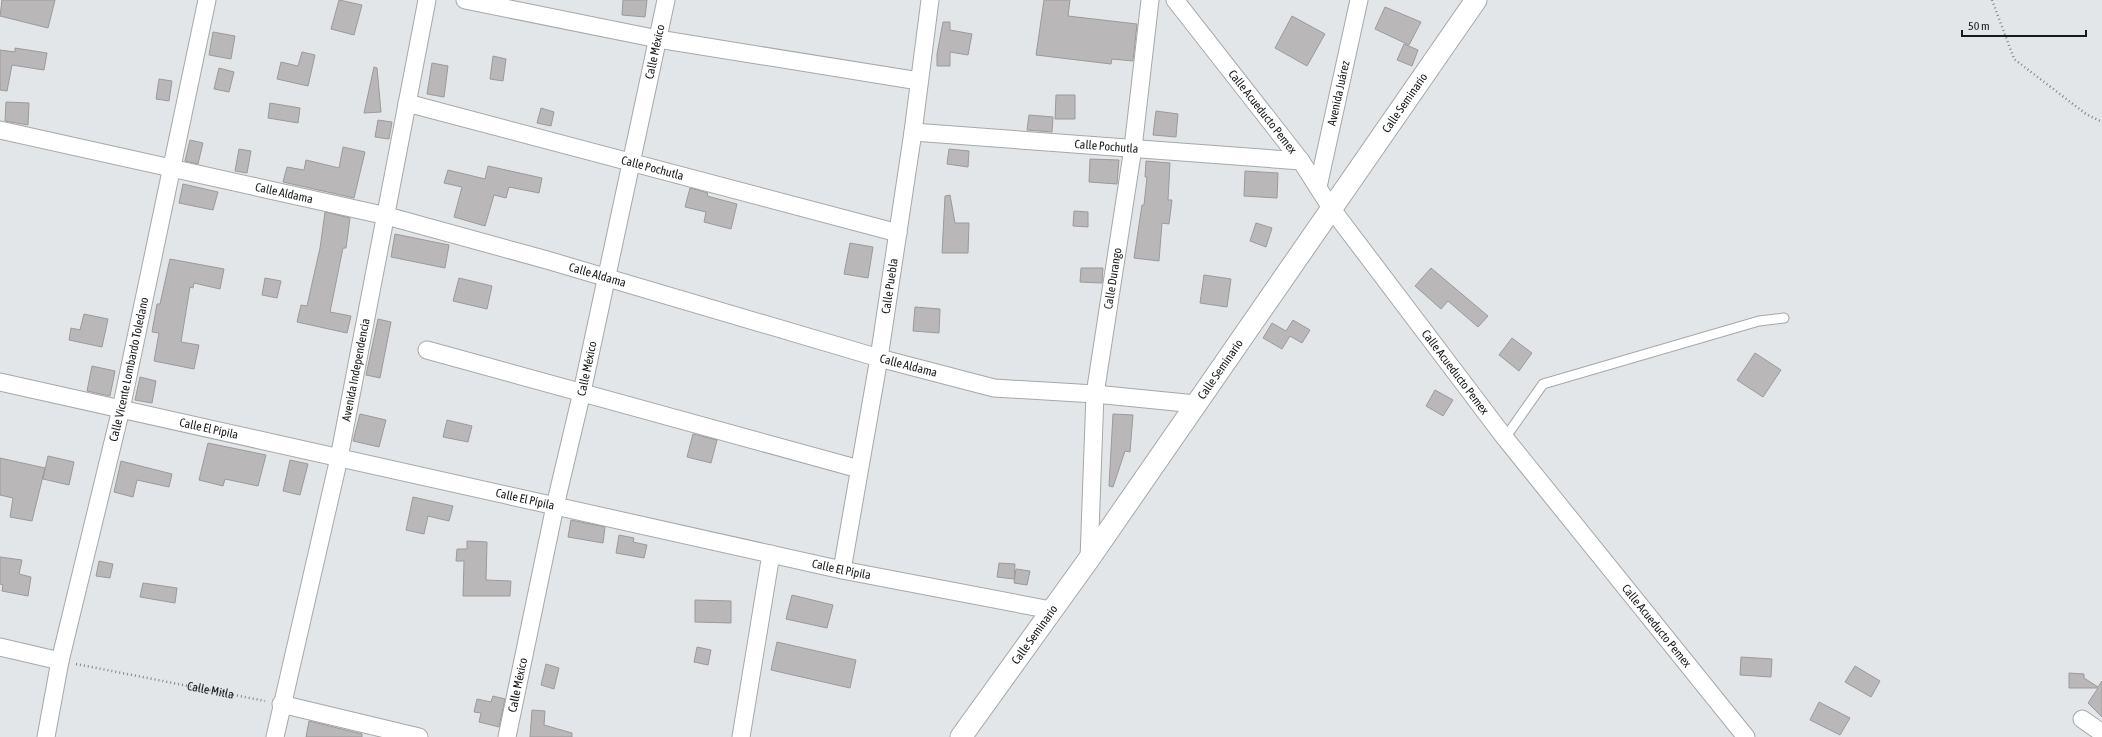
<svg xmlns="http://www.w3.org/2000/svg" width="2102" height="737" viewBox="0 0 2102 737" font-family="'Asap Condensed',sans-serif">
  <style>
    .building { fill: #b9b7b8; stroke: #9b999b }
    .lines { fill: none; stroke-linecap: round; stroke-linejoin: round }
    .service-casing { stroke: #a5a8a9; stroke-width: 11 }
    .minor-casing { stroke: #a5a8a9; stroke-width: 19 }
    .tertiary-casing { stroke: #a5a8a9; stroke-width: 23 }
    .path { stroke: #818385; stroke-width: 2.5; stroke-dasharray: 1 3; stroke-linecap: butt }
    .service { stroke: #fff; stroke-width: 9 }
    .minor { stroke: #fff; stroke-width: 17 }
    .tertiary { stroke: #fff; stroke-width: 21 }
    .labels { text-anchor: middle; stroke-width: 4; stroke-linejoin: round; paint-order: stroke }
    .street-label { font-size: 12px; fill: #18191a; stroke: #e3e6e8 }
  </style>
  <rect width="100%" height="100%" fill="#e3e6e8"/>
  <g class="building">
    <polygon points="2,0 55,0 48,28 0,16"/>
    <polygon points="339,0 362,5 354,35 331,29"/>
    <polygon points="623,0 647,0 645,17 622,15"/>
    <polygon points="1044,0 1070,0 1068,16 1137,24 1133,61 1112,59 1111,64 1036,55"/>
    <polygon points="1385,7 1421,22 1409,45 1375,29"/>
    <polygon points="1292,16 1325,34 1307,66 1275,48"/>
    <polygon points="943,22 950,22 950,30 972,34 968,55 950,52 950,66 937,66 937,54"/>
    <polygon points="213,32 235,36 231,59 209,55"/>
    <polygon points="1404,44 1418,50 1412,66 1397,60"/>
    <polygon points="15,48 47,53 44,70 12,65 7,91 0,90 0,50 15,52"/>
    <polygon points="302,52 315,55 308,86 277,79 281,62 298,66"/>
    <polygon points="493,56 506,59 503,81 490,79"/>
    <polygon points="432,63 448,66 444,97 427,94"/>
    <polygon points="374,67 377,68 381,112 364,113"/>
    <polygon points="219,68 234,72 229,92 214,89"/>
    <polygon points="159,79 172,81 169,101 156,99"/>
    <polygon points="1056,95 1075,95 1075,119 1055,119"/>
    <polygon points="6,102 29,103 28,125 5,121"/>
    <polygon points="270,103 300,108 298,123 268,118"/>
    <polygon points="541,108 554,112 551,126 537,123"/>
    <polygon points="1156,111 1178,114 1176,137 1153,135"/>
    <polygon points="1029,115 1053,117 1052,132 1027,130"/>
    <polygon points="378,120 392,122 389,139 375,137"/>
    <polygon points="190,140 203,143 198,164 185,161"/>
    <polygon points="343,147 365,152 354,198 283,182 287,167 304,170 306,160 339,168"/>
    <polygon points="239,149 251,151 247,173 235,171"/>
    <polygon points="949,149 969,151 968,167 947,164"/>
    <polygon points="1090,159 1119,160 1117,184 1089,182"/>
    <polygon points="1146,161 1170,163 1168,200 1172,200 1169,224 1162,223 1159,261 1134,258 1142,205 1144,205 1147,177 1145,177"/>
    <polygon points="488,166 542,178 539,193 509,187 506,198 494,195 485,226 454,217 462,187 444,183 448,170 485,179"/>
    <polygon points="1245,171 1278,173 1277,198 1244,196"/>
    <polygon points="183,184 218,192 213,210 179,203"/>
    <polygon points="690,188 708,193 707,196 737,204 731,229 704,222 706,212 685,207"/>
    <polygon points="950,195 955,223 969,223 968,253 942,253 945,196"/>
    <polygon points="1074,211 1088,212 1088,227 1073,226"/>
    <polygon points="325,212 350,218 346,248 343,248 330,312 351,316 347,333 297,322 301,305 307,306 320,248"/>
    <polygon points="1256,223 1272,228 1266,247 1250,241"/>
    <polygon points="395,234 449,245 445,268 391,257"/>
    <polygon points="850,243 873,247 868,278 844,274"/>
    <polygon points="170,259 224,269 220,289 194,283 193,288 190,287 181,342 199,345 194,369 154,361 159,333 152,332 157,304 160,304"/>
    <polygon points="1081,268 1103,268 1102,283 1080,282"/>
    <polygon points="1431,268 1488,316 1478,327 1448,301 1441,309 1415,286"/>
    <polygon points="1204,275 1231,279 1227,307 1200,303"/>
    <polygon points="265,278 281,281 277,298 262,295"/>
    <polygon points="459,278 492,286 487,309 453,301"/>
    <polygon points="915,307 940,309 939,333 913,331"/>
    <polygon points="84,314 108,319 102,347 69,340 71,328 80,330"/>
    <polygon points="378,319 391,322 380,378 366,375"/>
    <polygon points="1293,320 1310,330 1302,343 1290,336 1282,349 1263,338 1272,323 1286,331"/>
    <polygon points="1512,338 1532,353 1519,371 1499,355"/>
    <polygon points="1755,353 1781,370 1763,397 1737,380"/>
    <polygon points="92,366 115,371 110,396 87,391"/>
    <polygon points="140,377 156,381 152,403 135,400"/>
    <polygon points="1435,390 1453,400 1443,416 1426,406"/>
    <polygon points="360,414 386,420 379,447 353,441"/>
    <polygon points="1113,414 1133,415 1130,452 1125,451 1113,487 1109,486"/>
    <polygon points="447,420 472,426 468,442 443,437"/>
    <polygon points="693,434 717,440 711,463 687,457"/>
    <polygon points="208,443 266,455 258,486 225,479 223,486 199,480"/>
    <polygon points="48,456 74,462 69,485 43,479"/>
    <polygon points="0,458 45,468 32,521 10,517 13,498 0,495"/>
    <polygon points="290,460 308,464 300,495 283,491"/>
    <polygon points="121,461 172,474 169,487 137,480 133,497 114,492"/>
    <polygon points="413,497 453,506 449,521 428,516 424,534 406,530"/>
    <polygon points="571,520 605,527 603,543 568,537"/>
    <polygon points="619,535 634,538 633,542 647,545 644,558 616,553"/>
    <polygon points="467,541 487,542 486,580 511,581 510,596 463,596 464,561 456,561 457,549 467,549"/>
    <polygon points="0,557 22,560 19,574 31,577 28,596 2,591 3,585 0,584"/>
    <polygon points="99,561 113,564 110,578 96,576"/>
    <polygon points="999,563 1015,564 1014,579 997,577"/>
    <polygon points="1016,569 1030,571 1027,585 1014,583"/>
    <polygon points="143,583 177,588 175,603 140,597"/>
    <polygon points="792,595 833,605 827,628 786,619"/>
    <polygon points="695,600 731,601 731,623 695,622"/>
    <polygon points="777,642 856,660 850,688 771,670"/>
    <polygon points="697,647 711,650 708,665 694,662"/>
    <polygon points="1741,657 1772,659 1771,677 1740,675"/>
    <polygon points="546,664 559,668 554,689 541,685"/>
    <polygon points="1855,666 1880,681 1871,697 1845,682"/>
    <polygon points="2069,673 2084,674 2084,678 2098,687 2102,681 2102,717 2088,703 2098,688 2069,688"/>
    <polygon points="493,696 505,699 499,727 479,722 481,713 474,712 477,699 491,702"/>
    <polygon points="1819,702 1850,718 1840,735 1810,720"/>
    <polygon points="532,710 545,711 544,725 572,733 572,737 530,737"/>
    <polygon points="309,721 362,734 362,737 306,737"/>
  </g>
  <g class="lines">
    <defs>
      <polyline id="service" points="1505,438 1543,384 1759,321 1784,318"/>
      <g id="minor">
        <polyline points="465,0 658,39 919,81"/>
        <path id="s2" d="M1175 0 1301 161 1331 208 1505 438 1746 737"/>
        <path id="s3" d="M407 103 898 233"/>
        <path id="s4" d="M0 130 387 216 547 260 879 358 994 388 1095 394 1196 404"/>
        <path id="s5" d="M913 132 1301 161"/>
        <path id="s6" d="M1318 187 1359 0"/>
        <polyline points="427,350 859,469"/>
        <path id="s7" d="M0 382 842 570 1051 610"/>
        <path id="s8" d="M1089 559 1095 394 1133 148 1150 0"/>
        <path id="s9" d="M842 570 879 358 913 132 930 0"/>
        <polyline points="0,647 60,661"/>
        <polyline points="281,704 419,737"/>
        <polyline points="2082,719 2102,733"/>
        <path id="s10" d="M46 737 60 661 121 409 207 0"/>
        <path id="s11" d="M275 737 339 458 427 0"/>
        <path id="s12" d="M507 737 555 506 582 392 666 0"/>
        <polyline points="741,737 771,554"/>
      </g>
      <g id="tertiary">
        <path id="s13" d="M961 737 1089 559 1476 0"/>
      </g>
    </defs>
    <use href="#service" class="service-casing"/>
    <use href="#minor" class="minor-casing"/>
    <use href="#tertiary" class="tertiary-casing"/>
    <g class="path">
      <polyline points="1992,0 2014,59 2086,114 2102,122"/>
      <path id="s1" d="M76 664 265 701"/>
    </g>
    <use href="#service" class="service"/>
    <use href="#minor" class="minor"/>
    <use href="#tertiary" class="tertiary"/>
  </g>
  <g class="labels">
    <g class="street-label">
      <text dy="4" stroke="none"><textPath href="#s12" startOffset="701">Calle México</textPath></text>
      <text dy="4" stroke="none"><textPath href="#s6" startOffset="96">Avenida Juárez</textPath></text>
      <text dy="4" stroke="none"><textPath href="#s13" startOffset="774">Calle Seminario</textPath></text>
      <text dy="4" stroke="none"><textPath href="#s2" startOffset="142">Calle Acueducto Pemex</textPath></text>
      <text dy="4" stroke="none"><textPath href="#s5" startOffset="194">Calle Pochutla</textPath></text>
      <text dy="4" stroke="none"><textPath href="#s3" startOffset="254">Calle Pochutla</textPath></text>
      <text dy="4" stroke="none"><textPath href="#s4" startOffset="291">Calle Aldama</textPath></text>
      <text dy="4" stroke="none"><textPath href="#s4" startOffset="615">Calle Aldama</textPath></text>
      <text dy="4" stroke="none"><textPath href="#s8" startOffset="282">Calle Durango</textPath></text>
      <text dy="4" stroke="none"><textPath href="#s9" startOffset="288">Calle Puebla</textPath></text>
      <text dy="4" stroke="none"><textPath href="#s4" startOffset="939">Calle Aldama</textPath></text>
      <text dy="4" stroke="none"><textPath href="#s10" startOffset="377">Calle Vicente Lombardo Toledano</textPath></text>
      <text dy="4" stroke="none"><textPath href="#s12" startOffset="377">Calle México</textPath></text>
      <text dy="4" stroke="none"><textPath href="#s13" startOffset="450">Calle Seminario</textPath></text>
      <text dy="4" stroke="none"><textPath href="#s11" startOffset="376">Avenida Independencia</textPath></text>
      <text dy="4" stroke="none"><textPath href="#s2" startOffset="466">Calle Acueducto Pemex</textPath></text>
      <text dy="4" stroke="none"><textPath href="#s7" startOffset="214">Calle El Pípila</textPath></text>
      <text dy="4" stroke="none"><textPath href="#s7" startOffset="538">Calle El Pípila</textPath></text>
      <text dy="4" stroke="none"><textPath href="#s7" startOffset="862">Calle El Pípila</textPath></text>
      <text dy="4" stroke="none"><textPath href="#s2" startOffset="790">Calle Acueducto Pemex</textPath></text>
      <text dy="4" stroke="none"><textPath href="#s13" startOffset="126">Calle Seminario</textPath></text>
      <text dy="4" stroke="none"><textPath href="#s12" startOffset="53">Calle México</textPath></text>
      <text dy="4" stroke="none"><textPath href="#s1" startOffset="137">Calle Mitla</textPath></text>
    </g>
  </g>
  <path d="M1962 30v6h124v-6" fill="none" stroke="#18191a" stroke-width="2"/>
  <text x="1968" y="30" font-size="12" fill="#18191a" stroke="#e3e6e8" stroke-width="3" paint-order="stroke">50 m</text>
</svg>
